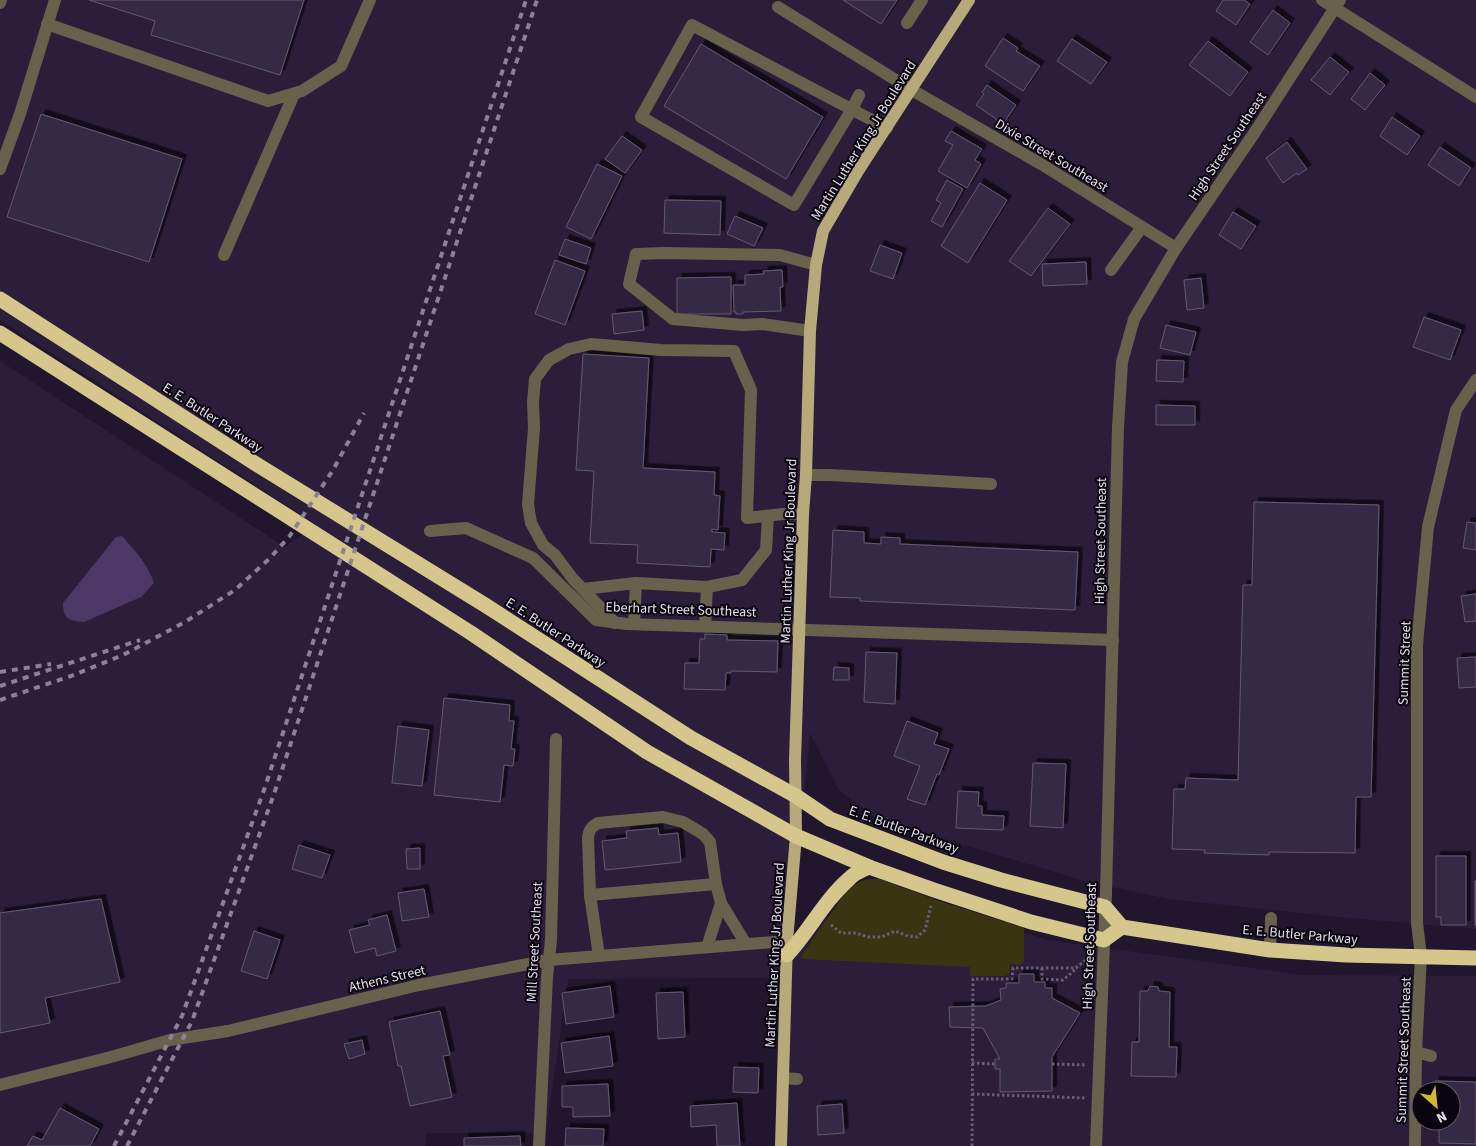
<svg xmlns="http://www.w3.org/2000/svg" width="1476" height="1146" viewBox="0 0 1476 1146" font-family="'Source Sans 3',sans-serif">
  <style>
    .built { fill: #2c1e3b; fill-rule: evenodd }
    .green { fill: #3b3413 }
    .water { fill: #4d3865 }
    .building { fill: #362b44; stroke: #645873; filter: url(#shadow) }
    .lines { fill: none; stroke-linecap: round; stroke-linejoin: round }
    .path { stroke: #685e73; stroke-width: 3; stroke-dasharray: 2.5 2.5; stroke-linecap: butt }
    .minor { stroke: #68624c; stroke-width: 12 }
    .major { stroke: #b6aa7a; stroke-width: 12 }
    .highway { stroke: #d5c68c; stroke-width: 15 }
    .rail { stroke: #8a8295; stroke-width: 4; stroke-dasharray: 6 6; stroke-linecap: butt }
    .labels { text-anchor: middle; stroke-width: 4; stroke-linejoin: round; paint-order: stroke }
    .street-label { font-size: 14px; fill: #e4dded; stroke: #08050e }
  </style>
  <defs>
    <filter id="shadow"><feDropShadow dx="4.5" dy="-4.5" stdDeviation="0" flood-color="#0009"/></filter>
  </defs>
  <rect width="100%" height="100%" fill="#21162d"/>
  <path class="built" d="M0 0H1476V929L1339 917 1168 899 1085 881 875 818 839 790 810 733 790 952 862 884 1048 940 1302 975 1476 976V1146H785L789 978 568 979 546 1133H427L425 1146H0V361L285 547 315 524 0 320ZM1421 1091H1451V1121H1421Z"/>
  <polygon class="green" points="869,879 879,879 939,901 1024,928 1024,962 1020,965 1010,964 1009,974 1005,976 970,976 970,967 802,959 802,955 846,892 859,882"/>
  <path class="water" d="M122 536C135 551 148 564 154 583L141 597 84 622C69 621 63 619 63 603L116 537Z"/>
  <g class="building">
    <polygon points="89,0 304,0 280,75 151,35 155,21"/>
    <polygon points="843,0 897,0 881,24"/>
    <polygon points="1223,0 1244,0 1250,4 1236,25 1216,11"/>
    <polygon points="1273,10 1290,23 1268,55 1250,42"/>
    <polygon points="1003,38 1018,48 1016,51 1040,66 1023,91 985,66"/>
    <polygon points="1072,39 1107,62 1091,84 1057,61"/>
    <polygon points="1208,41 1248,72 1230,96 1189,65"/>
    <polygon points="701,44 823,117 786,179 664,106"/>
    <polygon points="1330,57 1349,72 1330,95 1311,80"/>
    <polygon points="1370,73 1385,85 1365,110 1351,99"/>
    <polygon points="987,85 1016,105 1003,124 976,105 984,94 982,92"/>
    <polygon points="41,114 182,159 149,262 7,217"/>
    <polygon points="1392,117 1420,136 1407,155 1380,136"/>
    <polygon points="951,131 982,149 975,160 981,164 967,188 938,171 953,145 945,141"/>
    <polygon points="622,136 642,150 625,173 605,159"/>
    <polygon points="1287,142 1307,169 1298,175 1297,173 1283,183 1266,158"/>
    <polygon points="1440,147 1471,168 1459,186 1428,165"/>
    <polygon points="597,164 622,176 591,239 566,227"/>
    <polygon points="947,180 963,189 942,227 931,221 941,203 936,200"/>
    <polygon points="980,183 1007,200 968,263 941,246"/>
    <polygon points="665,200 721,201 720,235 664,233"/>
    <polygon points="1048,208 1070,224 1031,276 1009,261"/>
    <polygon points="1233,212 1256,226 1241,249 1219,235"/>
    <polygon points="735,216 763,228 754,246 727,234"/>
    <polygon points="565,239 591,248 586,264 559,255"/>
    <polygon points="880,245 902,253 893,279 870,271"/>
    <polygon points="555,260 585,271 565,325 535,314"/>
    <polygon points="1086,262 1087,284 1043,286 1042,264"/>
    <polygon points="782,270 783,287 780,287 781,311 743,312 743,314 736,314 736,312 734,312 733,285 745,285 745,275 764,274 763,271"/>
    <polygon points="731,277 731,314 677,314 677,278"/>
    <polygon points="1201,278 1204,308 1187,310 1184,280"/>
    <polygon points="642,311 644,330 614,334 612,314"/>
    <polygon points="1424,317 1461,330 1450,360 1413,347"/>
    <polygon points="1166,325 1196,332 1190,355 1160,348"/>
    <polygon points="583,354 649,358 643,468 715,472 714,495 720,496 718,530 712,529 712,532 725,533 724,550 711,549 710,567 637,563 638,545 590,543 594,471 576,470"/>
    <polygon points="1157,360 1184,361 1183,382 1156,381"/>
    <polygon points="1156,405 1195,406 1195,425 1156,425"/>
    <polygon points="1254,502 1379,505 1371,797 1356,797 1355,853 1269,852 1269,855 1204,853 1205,850 1172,849 1174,789 1185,789 1186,778 1238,780 1243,585 1252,585"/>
    <polygon points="1467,522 1476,523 1476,550 1463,548"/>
    <polygon points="833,530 864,532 864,543 881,544 881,537 900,538 900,544 1078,552 1075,610 860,601 860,598 830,597"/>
    <polygon points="1476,594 1476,621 1465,622 1461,596"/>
    <polygon points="705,634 727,635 727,640 778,641 777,672 731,671 731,673 726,673 725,690 684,689 685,663 699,663 700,639 705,639"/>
    <polygon points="866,652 897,653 895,704 864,702"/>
    <polygon points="1476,657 1476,687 1459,688 1457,658"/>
    <polygon points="834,667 849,668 849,680 833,680"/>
    <polygon points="444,698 510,705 509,721 514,721 511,749 515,749 513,766 504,765 500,802 434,795"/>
    <polygon points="907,721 938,733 934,744 949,749 939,775 937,774 925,805 907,799 920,766 894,756"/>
    <polygon points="398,726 429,730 422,786 392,783"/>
    <polygon points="1033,763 1066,764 1063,828 1030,826"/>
    <polygon points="958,791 979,792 978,806 982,806 982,815 1004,816 1003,830 956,828"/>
    <polygon points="658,828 659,835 678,833 681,862 605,870 602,841 627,838 626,831"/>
    <polygon points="299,845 330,855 322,878 292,869"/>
    <polygon points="420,848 420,869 407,869 406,849"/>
    <polygon points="1436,856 1466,856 1466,925 1441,925 1441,917 1436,917"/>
    <rect x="1475" y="881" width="1" height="44"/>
    <polygon points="424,889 429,917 402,921 398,893"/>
    <polygon points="101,899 120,982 45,998 50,1023 0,1033 0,913"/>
    <polygon points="387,915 396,951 377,956 375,948 355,953 349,930 370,925 368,920"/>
    <polygon points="254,931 280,940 267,979 241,971"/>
    <polygon points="1019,974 1034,974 1034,982 1045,982 1045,988 1052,988 1052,998 1080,1013 1052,1057 1052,1091 1000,1092 1000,1069 995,1069 995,1059 1000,1059 983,1028 950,1027 949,1007 986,1006 1001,1000 1000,989 1006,988 1006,983 1019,983"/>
    <polygon points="610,986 614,1017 566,1024 562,993"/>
    <polygon points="1150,986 1158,987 1159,991 1170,992 1169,1047 1177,1047 1176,1077 1131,1076 1132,1042 1139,1042 1140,991 1148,991"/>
    <polygon points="683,992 685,1037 658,1039 656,993"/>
    <polygon points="440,1011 450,1055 443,1056 452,1097 410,1106 401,1066 398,1066 389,1022"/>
    <polygon points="609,1036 613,1066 565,1073 561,1043"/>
    <polygon points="362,1040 365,1054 349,1059 344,1044"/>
    <polygon points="734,1067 759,1068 758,1093 733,1092"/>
    <polygon points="1435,1081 1476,1082 1476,1144 1439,1143 1439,1121 1451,1121 1451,1091 1435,1090"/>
    <polygon points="608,1084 610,1116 573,1117 573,1107 562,1107 562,1086"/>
    <polygon points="737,1103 740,1146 717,1146 716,1125 691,1127 690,1106"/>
    <polygon points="842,1104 844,1133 818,1135 817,1106"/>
    <polygon points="60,1108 99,1129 90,1146 27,1146 33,1136 42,1140"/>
    <polygon points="566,1128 604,1129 603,1146 565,1146"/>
    <polygon points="520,1136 521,1146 464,1146 464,1138"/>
  </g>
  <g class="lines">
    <g class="path">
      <polyline points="831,925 841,933 855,933 869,937 882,937 895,931 908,936 917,937 925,930 931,906"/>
      <polyline points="1042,968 1042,979 1063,980 1076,969"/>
      <polyline points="972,1063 995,1064"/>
      <polyline points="1052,1064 1087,1065"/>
      <polyline points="972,1094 1086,1098"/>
      <polyline points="972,1146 973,979 1012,979 1013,968 1076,968 1090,956"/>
    </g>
    <g class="minor">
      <polyline points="1322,0 1476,97"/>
      <polyline points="0,3 1,0"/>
      <polyline points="778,7 912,90 1041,164 1176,248"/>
      <polyline points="907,23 922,0"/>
      <polyline points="47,24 268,101 302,91 341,66 370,0"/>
      <polyline points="859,95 852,109 794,205 641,117 692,25 887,128"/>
      <polyline points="0,169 20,114 55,0"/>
      <polyline points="224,255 294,94"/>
      <polyline points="1111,270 1142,227"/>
      <polyline points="810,331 762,324 743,325 673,319 629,284 636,254 664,253 780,255 816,265"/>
      <polyline points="806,475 830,475 991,484"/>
      <polyline points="430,531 466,528 533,558 596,620 627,624 1113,640"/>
      <polyline points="636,583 707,587 742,580 766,550 768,516"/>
      <polyline points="583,589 636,583 634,624"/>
      <polyline points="615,623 573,579 555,555 543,545 531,523 528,504 534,428 533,402 535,379 549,360 569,349 591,344 661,350 734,351 751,390 747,518 783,514 803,514"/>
      <polyline points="705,626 707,587"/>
      <path d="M590 895 588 838C589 830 591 827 598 823L663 817 683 822 703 834 710 842 716 884 721 903 746 944"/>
      <polyline points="707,947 721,903"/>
      <polyline points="1270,950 1271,918"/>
      <polyline points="599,956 590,895 716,884"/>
      <polyline points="1416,1052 1431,1056"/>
      <polyline points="783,1078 797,1079"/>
      <polyline points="0,1085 111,1057 170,1040 228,1031 419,985 549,960 787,941"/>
      <polyline points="539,1146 547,977 551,940 556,739"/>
      <polyline points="1096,1146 1106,893 1118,427 1122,362 1134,319 1176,248 1255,132 1340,0"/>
      <polyline points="1415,1146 1416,1052 1421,956 1417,923 1417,645 1428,527 1456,410 1476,380"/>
    </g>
    <polyline class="major" points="781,1146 787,941 796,836 795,760 803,514 806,475 810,331 816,265 823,231 858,171 969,0"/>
    <g class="highway">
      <polyline points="0,299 256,464 485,605 691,738 796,796 830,819 943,862 1001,880 1105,907 1122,927 1270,950 1346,955 1476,958"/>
      <polyline points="0,333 471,633 647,752 796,836 869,867 934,890 1031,922 1104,940 1122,927"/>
      <path d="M787 955C809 931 824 901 849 879 854 873 862 870 869 867"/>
    </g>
    <g class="rail">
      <polyline points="0,672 51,664"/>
      <polyline points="0,686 140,640"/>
      <polyline points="0,700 71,676 123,655 185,622 235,590 269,559 289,537 333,470 364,413"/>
      <polyline points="114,1146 182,1016 264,790 526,0"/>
      <polyline points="127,1146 192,1021 274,794 537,0"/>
    </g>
  </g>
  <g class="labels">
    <g class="street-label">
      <text transform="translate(863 140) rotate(-58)" y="5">Martin Luther King Jr Boulevard</text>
      <text transform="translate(1227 146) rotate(-56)" y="5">High Street Southeast</text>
      <text transform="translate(1052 155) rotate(31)" y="5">Dixie Street Southeast</text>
      <text transform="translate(213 417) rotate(33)" y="5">E. E. Butler Parkway</text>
      <text transform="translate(1100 541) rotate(-89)" y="5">High Street Southeast</text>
      <text transform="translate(788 551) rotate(-88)" y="5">Martin Luther King Jr Boulevard</text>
      <text transform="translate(681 609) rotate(2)" y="5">Eberhart Street Southeast</text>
      <text transform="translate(556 632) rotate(33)" y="5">E. E. Butler Parkway</text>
      <text transform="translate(1404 663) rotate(-88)" y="5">Summit Street</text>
      <text transform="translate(904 829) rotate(20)" y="5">E. E. Butler Parkway</text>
      <text transform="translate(1300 934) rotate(5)" y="5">E. E. Butler Parkway</text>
      <text transform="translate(534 942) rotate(-87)" y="5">Mill Street Southeast</text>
      <text transform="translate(1089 946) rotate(-88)" y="5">High Street Southeast</text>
      <text transform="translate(774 955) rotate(-87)" y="5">Martin Luther King Jr Boulevard</text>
      <text transform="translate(387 978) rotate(-13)" y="5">Athens Street</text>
      <text transform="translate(1403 1050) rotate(-88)" y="5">Summit Street Southeast</text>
    </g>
  </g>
  <g transform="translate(1436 1106) rotate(153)"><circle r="24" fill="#08050e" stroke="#605b67"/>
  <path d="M0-4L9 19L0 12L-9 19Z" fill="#d3b635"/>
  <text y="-8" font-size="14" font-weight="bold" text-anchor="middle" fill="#e4dded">N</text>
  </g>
</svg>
